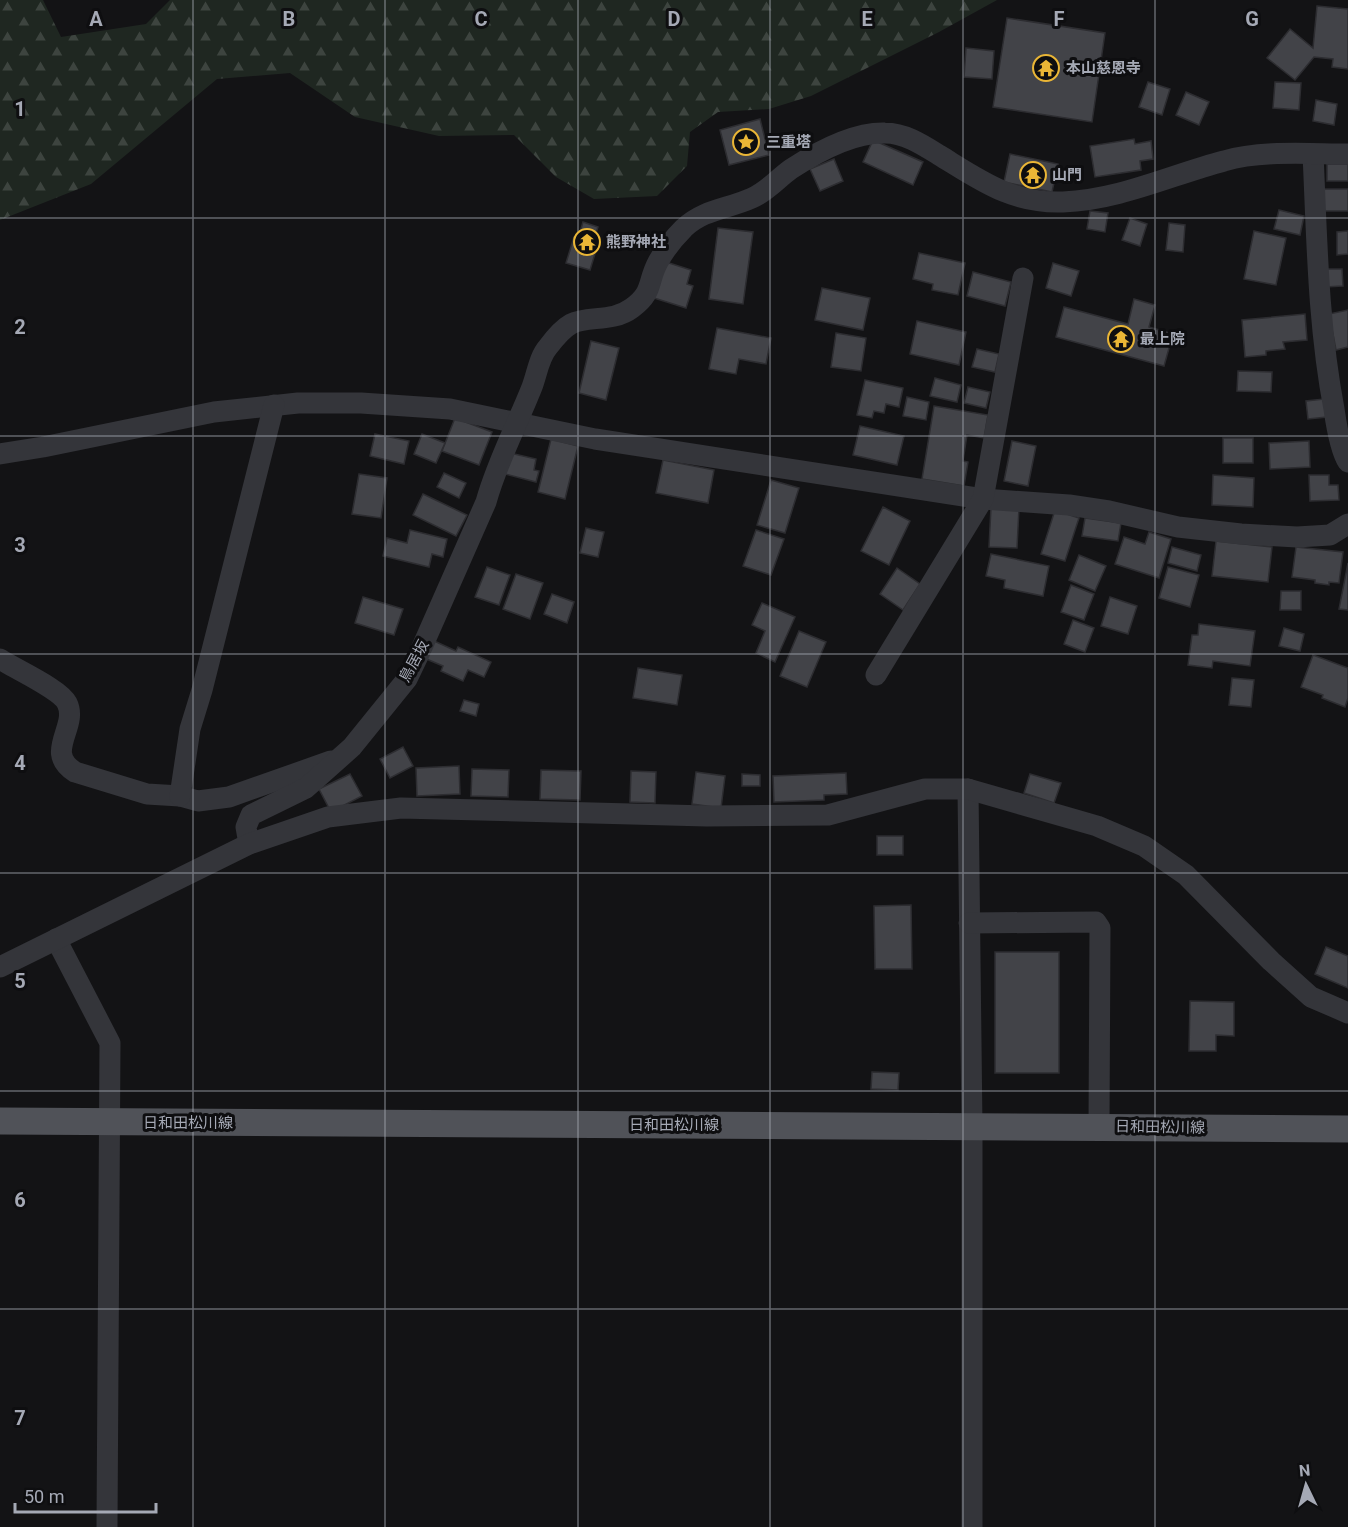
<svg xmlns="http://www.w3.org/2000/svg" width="1348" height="1527" viewBox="0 0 1348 1527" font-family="Roboto,'Noto Sans JP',sans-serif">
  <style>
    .forest { fill: url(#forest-firs) }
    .building { fill: #424348; stroke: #2d2d31; stroke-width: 1.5 }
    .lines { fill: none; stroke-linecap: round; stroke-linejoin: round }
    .minor { stroke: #34353a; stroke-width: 21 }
    .major { stroke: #505258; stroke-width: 27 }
    .grid { fill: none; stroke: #a5a9b5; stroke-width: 1.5; stroke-opacity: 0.55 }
    .labels { text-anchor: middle; stroke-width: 6; stroke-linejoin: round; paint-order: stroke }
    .poi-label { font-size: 15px; font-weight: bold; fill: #a5a9b5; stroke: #0e0e10; text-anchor: start }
    .street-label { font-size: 15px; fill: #a5a9b5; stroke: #0e0e10 }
    .grid-label { font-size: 20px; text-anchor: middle; font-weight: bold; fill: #a5a9b5; stroke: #0e0e10; stroke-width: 6; stroke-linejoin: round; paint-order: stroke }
  </style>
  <defs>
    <pattern id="forest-firs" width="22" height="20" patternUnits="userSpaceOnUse" patternTransform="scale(1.5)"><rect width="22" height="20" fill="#1f2721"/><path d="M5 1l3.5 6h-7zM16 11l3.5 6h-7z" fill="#3d443f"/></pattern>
  </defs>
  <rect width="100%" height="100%" fill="#131315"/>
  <polygon class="forest" points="0,0 43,0 61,37 146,24 170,0 997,0 939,32 811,96 769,109 718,112 690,132 687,166 657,196 594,199 556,177 514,135 439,136 355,117 290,73 217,79 91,184 0,220"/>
  <g class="building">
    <polygon points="1317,6 1348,9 1348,69 1332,67 1333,59 1314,57 1295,80 1267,58 1290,29 1313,48"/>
    <polygon points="1007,18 1105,33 1092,122 993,107"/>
    <polygon points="966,48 994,51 992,79 964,77"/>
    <polygon points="1148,82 1170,89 1162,115 1139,107"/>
    <polygon points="1275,82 1301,83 1299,110 1273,108"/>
    <polygon points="1186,92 1209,102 1199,125 1176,115"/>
    <polygon points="1316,100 1337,104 1334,125 1313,121"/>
    <polygon points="760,119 769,155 729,165 720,130"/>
    <polygon points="1134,139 1135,144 1151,141 1153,159 1140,161 1141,170 1095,177 1090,146"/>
    <polygon points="873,140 923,162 913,185 863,162"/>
    <polygon points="1010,154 1058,164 1052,192 1004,182"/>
    <polygon points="834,159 843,181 820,191 810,169"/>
    <rect x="1327" y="164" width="21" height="17"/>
    <rect x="1323" y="189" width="25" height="22"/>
    <polygon points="1279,210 1304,216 1300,235 1274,229"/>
    <polygon points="1090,211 1108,213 1105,232 1087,229"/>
    <polygon points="1130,218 1147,224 1140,246 1122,240"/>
    <polygon points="583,222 598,227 593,242 598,244 590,270 566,263 574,237 578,239"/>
    <polygon points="1169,223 1185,225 1183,252 1166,250"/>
    <polygon points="718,228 753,232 743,304 709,299"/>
    <polygon points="1254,231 1286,238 1276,285 1244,279"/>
    <polygon points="1348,231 1348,254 1337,255 1337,232"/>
    <polygon points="919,253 965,263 958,295 932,290 933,284 913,279"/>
    <polygon points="666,262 691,270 687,284 693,286 686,308 654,298"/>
    <polygon points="1053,263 1079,271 1071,296 1046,288"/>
    <polygon points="1325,269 1342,269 1343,286 1325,287"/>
    <polygon points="973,272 1011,282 1005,306 967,296"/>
    <polygon points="822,288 870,298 863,330 815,320"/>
    <polygon points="1134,299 1155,305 1149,327 1173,334 1164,366 1056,337 1064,307 1128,324"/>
    <polygon points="1348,310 1348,347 1336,350 1329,314"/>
    <polygon points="1305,314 1307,340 1283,342 1285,349 1266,351 1266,355 1245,357 1242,320"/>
    <polygon points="917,321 966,332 959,365 910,354"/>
    <polygon points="717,328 771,338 766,364 739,359 736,374 709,369"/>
    <polygon points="836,333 866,338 861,371 831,367"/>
    <polygon points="591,341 619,348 606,400 579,393"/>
    <polygon points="977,349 999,354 995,372 972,367"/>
    <polygon points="1238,371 1272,372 1271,392 1237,391"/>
    <polygon points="935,378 961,385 957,402 930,396"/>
    <polygon points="865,380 903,388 899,407 886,404 884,413 874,411 872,418 857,415"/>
    <polygon points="968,387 990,392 986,408 964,403"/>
    <polygon points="907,397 929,402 926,420 903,416"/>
    <polygon points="1324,399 1327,417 1308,419 1306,401"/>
    <polygon points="934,406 988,415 984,438 967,435 963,461 968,462 964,486 922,479"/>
    <polygon points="455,418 492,432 479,465 442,451"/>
    <polygon points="860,426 904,436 897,465 853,455"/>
    <polygon points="375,434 409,441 404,464 370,456"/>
    <polygon points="422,434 445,443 436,463 414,454"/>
    <rect x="1223" y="438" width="30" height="25"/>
    <polygon points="551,439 578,446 565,499 538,492"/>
    <polygon points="1012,441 1036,446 1028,486 1004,481"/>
    <polygon points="1309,441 1310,467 1270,469 1269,443"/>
    <polygon points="510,453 536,459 534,470 539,471 536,482 505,474"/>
    <polygon points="663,460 714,470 708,503 656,493"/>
    <polygon points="444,473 466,483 459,498 437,487"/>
    <polygon points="359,474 387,478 381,518 352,514"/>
    <polygon points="1213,475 1254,478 1253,507 1212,505"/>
    <polygon points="1309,475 1329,475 1329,485 1338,485 1339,500 1310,501"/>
    <polygon points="771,480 799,488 785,533 757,525"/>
    <polygon points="423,494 467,515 456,536 413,515"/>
    <polygon points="883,507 910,521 889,565 861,551"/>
    <polygon points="991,507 1019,508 1017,548 989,547"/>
    <polygon points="1055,510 1079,518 1065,561 1041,554"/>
    <polygon points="1085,518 1121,523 1118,541 1082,536"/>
    <polygon points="586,528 604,532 598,557 580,553"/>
    <polygon points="410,530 447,539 443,557 432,554 429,567 383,556 387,538 407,543"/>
    <polygon points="756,530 784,539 771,575 743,566"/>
    <polygon points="1149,532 1171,539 1159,578 1115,564 1124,537 1145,544"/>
    <polygon points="1216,541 1272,547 1268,582 1212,576"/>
    <polygon points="1172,547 1201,555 1197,571 1168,563"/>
    <polygon points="1296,547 1343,552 1339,583 1329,582 1329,585 1315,583 1315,580 1292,577"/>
    <polygon points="991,554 1049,566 1043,596 1004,588 1005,580 986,576"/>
    <polygon points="1079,555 1106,566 1095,591 1069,580"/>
    <polygon points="1348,563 1348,610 1339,609"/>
    <polygon points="487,567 510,575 499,605 475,597"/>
    <polygon points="1168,567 1199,575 1190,607 1159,598"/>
    <polygon points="897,568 920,584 903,610 880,594"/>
    <polygon points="516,574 543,583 530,619 503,609"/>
    <polygon points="1071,585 1094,594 1084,620 1061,612"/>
    <polygon points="1281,591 1301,591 1301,610 1280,610"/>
    <polygon points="552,594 574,602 567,623 544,614"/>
    <polygon points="363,597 403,609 394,635 355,623"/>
    <polygon points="1110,597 1137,606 1128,634 1101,626"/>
    <polygon points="762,603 795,617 775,662 756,653 765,631 752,625"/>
    <polygon points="1073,620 1094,628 1085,652 1064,644"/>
    <polygon points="1199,624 1255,631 1250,666 1213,661 1212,668 1188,665 1192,635 1198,635"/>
    <polygon points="1284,628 1304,634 1300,651 1279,646"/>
    <polygon points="799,631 826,642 807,687 780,676"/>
    <polygon points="432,640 456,651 458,647 491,662 484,677 468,670 463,681 441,671 443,666 424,658"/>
    <polygon points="1313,655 1348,668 1348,698 1345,707 1322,698 1323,695 1301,687"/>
    <polygon points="638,668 682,675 677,705 633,698"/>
    <polygon points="1232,678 1254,680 1251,707 1229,705"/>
    <polygon points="464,700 479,704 476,716 460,711"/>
    <polygon points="403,747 413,766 390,778 380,759"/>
    <polygon points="459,766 460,794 417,796 416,768"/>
    <polygon points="472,769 509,770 508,797 471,796"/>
    <polygon points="541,770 581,771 580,800 540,799"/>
    <polygon points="631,771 656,772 655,803 630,802"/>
    <polygon points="696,772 725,776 721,808 692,804"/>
    <polygon points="846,773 847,794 824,795 824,800 774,802 773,776"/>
    <polygon points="350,774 362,796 331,812 319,789"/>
    <polygon points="742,774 760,775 760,786 742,786"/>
    <polygon points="1030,774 1061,783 1054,803 1024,793"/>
    <rect x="877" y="836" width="26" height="19"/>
    <polygon points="911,905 912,969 875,969 874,906"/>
    <polygon points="1326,947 1348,956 1348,988 1315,974"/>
    <rect x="995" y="952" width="64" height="121"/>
    <polygon points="1190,1001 1234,1002 1234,1036 1216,1035 1216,1051 1189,1051"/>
    <polygon points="872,1072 899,1073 898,1090 871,1089"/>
  </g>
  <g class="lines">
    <g class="minor">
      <path d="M1313 154C1317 240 1318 325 1334 409 1336 423 1340 450 1348 462"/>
      <polyline points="0,454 43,447 214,412 298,403 361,403 450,409 595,439 983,499 1069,505 1109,511 1178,527 1241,534 1297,537 1330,535 1348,524"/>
      <path d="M0 659C15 669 60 689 67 703 79 727 43 752 75 772L147 794 180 796 198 801 229 797 331 761"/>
      <polyline points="876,675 983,499 1023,278"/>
      <polyline points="968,789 972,1127 972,1527"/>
      <polyline points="180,796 190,729 202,690 274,405"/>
      <path d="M249 844 246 827 251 815 306 788 352 747 407 679 419 654 486 502C497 462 517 425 532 387 537 374 539 357 548 347 554 339 562 329 571 324 588 315 612 323 632 308 654 292 647 282 658 262 664 251 675 237 684 228 704 209 728 209 752 198 768 191 777 179 791 169 817 152 853 132 885 133 905 133 923 145 939 155 980 180 1012 204 1063 202 1119 200 1171 175 1224 161 1261 150 1309 154 1348 154"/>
      <polyline points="969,923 1096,922 1100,928 1099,1126"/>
      <polyline points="56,939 110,1043 107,1527"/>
      <polyline points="0,967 249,844 328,817 401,808 707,816 828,815 925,789 968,789 1097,826 1144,846 1186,875 1271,961 1311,997 1348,1013"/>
    </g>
    <polyline class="major" points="0,1121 1348,1129"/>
  </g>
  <path class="grid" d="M193 0V1527M385 0V1527M578 0V1527M770 0V1527M963 0V1527M1155 0V1527M0 218H1348M0 436H1348M0 654H1348M0 873H1348M0 1091H1348M0 1309H1348"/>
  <defs>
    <symbol id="temple-ring" viewBox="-11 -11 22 22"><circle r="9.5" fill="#0e0e10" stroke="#eab636" stroke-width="1.5"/><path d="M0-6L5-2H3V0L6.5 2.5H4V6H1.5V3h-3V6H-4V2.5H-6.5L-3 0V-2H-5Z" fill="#eab636"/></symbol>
    <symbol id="sight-ring" viewBox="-11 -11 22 22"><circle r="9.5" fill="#0e0e10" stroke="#eab636" stroke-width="1.5"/><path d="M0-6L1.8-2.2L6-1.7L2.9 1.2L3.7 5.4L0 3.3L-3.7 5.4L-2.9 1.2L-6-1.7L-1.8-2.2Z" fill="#eab636"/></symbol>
  </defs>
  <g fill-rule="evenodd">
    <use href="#temple-ring" x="1031" y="53" width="30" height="30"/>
    <use href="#sight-ring" x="731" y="127" width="30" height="30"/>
    <use href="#temple-ring" x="1018" y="160" width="30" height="30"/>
    <use href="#temple-ring" x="572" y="227" width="30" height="30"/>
    <use href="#temple-ring" x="1106" y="324" width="30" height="30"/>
  </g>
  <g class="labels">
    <g class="poi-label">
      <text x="1066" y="73">本山慈恩寺</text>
      <text x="766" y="147">三重塔</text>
      <text x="1052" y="180">山門</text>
      <text x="606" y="247">熊野神社</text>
      <text x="1140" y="344">最上院</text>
    </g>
    <g class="street-label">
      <text transform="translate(414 661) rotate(-62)" y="5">鳥居坂</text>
      <text x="188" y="1128">日和田松川線</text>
      <text x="674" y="1130">日和田松川線</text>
      <text transform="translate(1160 1127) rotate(1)" y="5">日和田松川線</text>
    </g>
  </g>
  <g class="grid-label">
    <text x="96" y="26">A</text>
    <text x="289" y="26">B</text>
    <text x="481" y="26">C</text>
    <text x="674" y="26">D</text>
    <text x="867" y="26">E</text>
    <text x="1059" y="26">F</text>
    <text x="1252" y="26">G</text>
    <text x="20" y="116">1</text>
    <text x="20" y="334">2</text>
    <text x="20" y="552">3</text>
    <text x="20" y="770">4</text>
    <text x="20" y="988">5</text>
    <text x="20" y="1207">6</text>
    <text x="20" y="1425">7</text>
  </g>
  <g transform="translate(1306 1485) rotate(355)" stroke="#0e0e10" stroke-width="4.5" paint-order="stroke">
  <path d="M0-4.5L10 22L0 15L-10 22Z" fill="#a5a9b5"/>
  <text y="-9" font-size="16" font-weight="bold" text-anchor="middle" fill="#a5a9b5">N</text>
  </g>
  <path d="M15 1503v9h141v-9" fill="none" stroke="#a5a9b5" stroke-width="3"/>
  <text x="24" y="1503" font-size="18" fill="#a5a9b5" stroke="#0e0e10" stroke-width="4.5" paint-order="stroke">50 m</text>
</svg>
